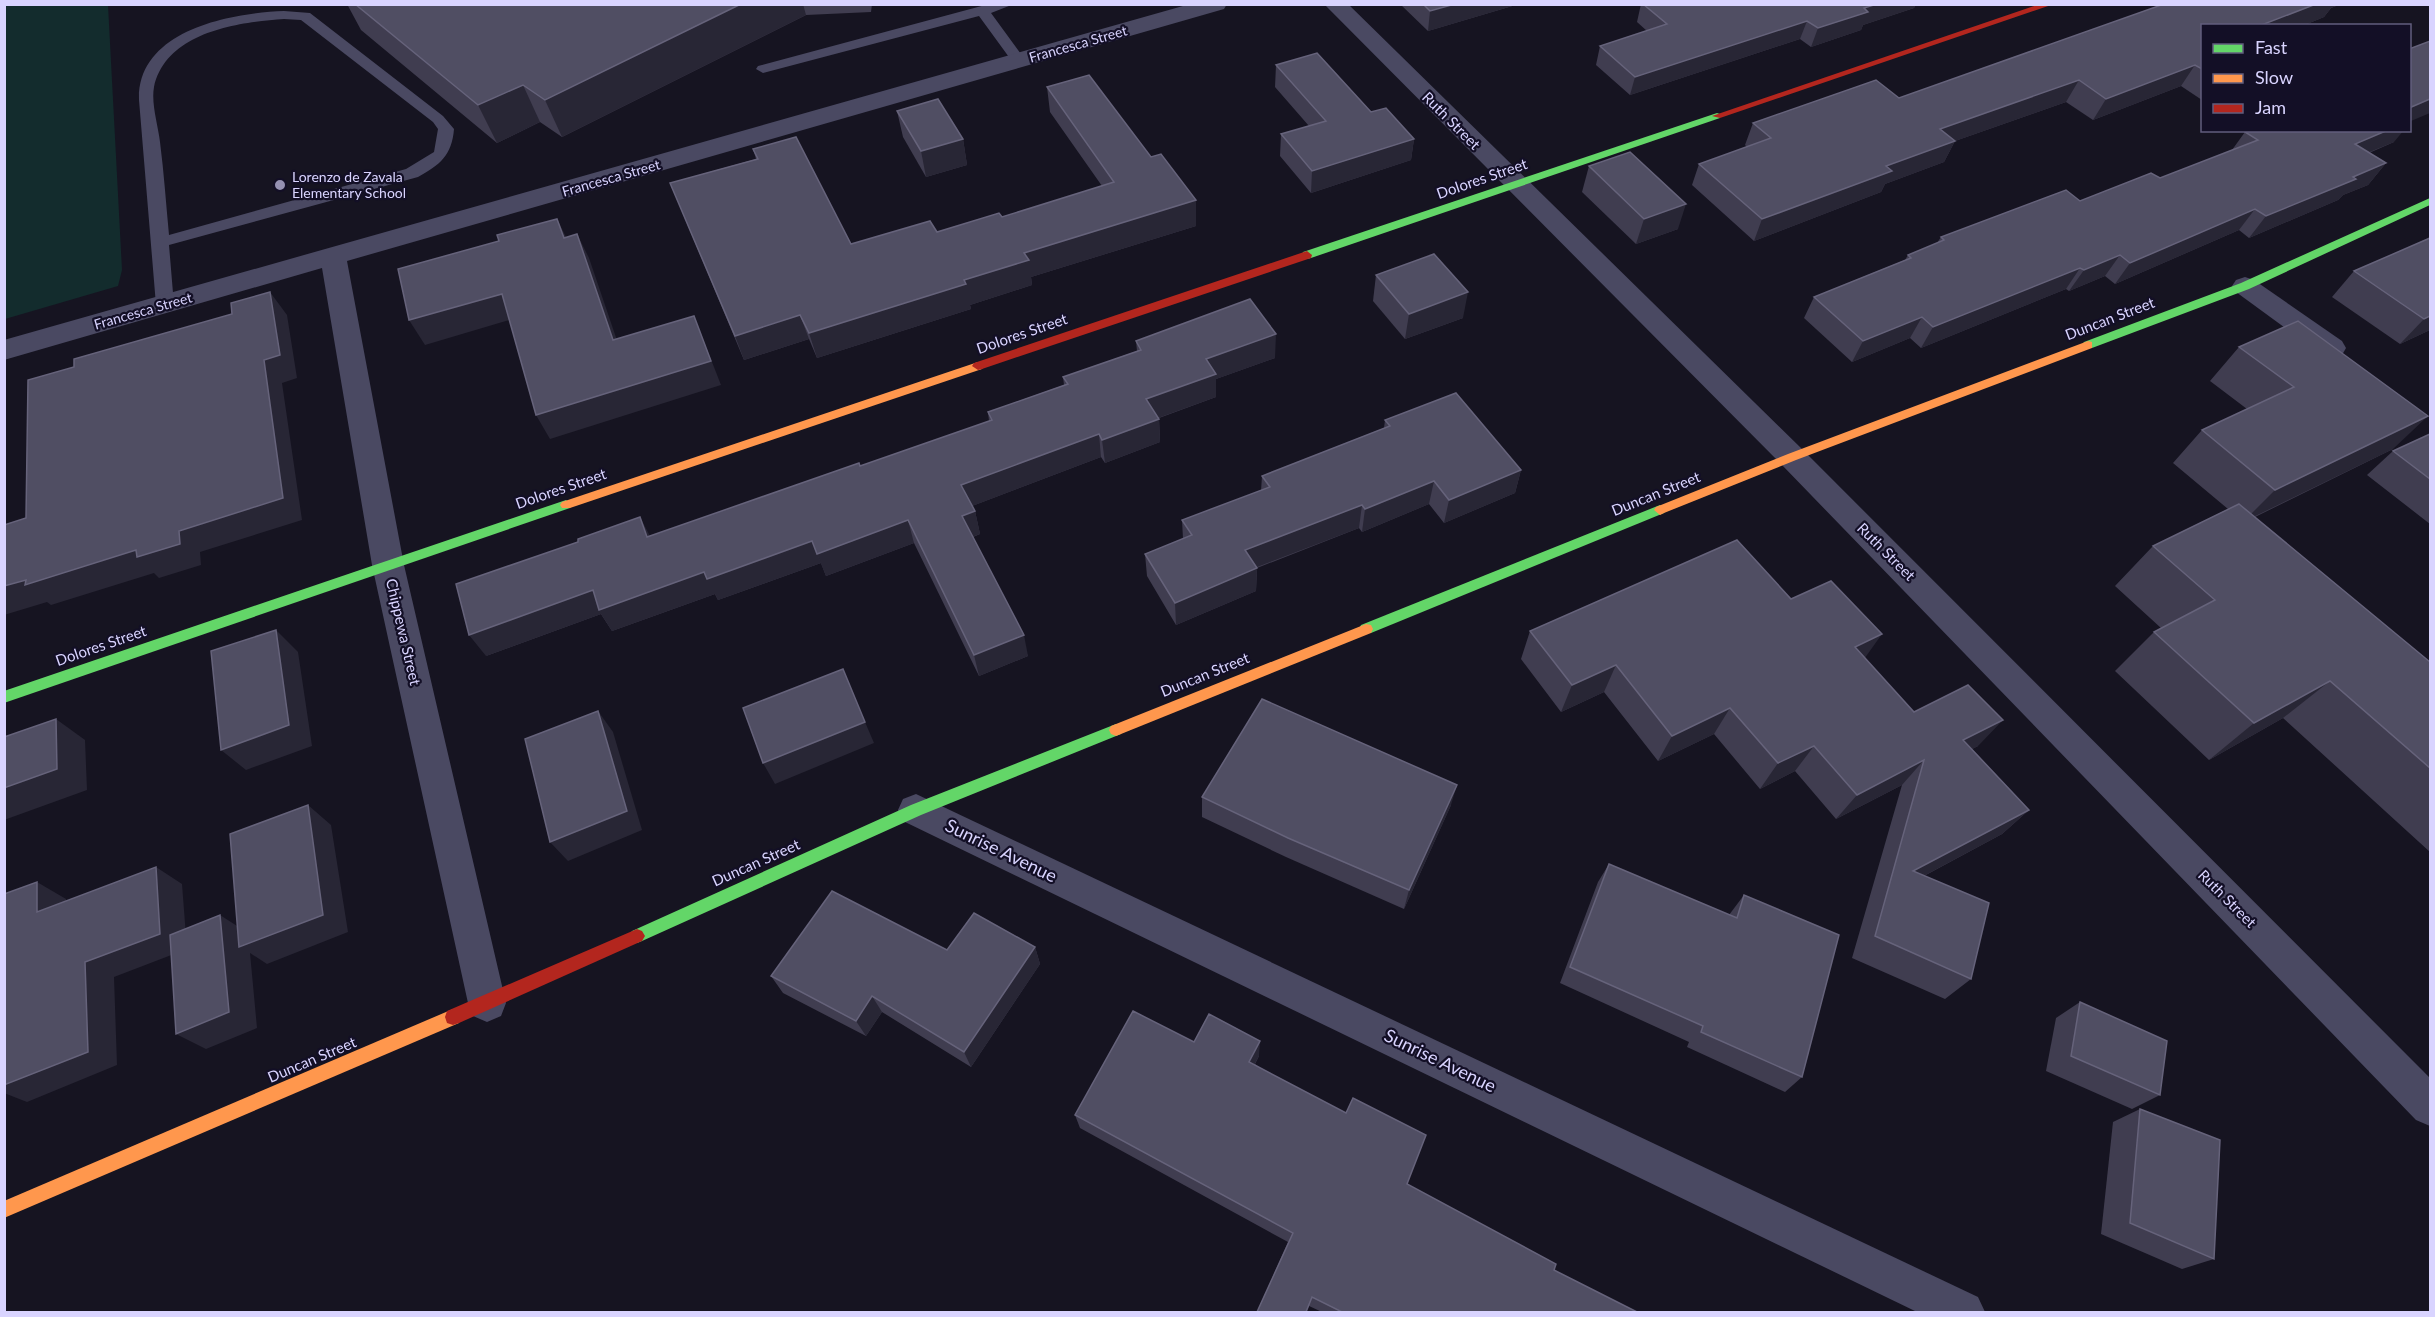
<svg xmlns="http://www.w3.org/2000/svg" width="2435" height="1317" viewBox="0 0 2435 1317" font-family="Lato,sans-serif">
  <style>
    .green { fill: #132c2d }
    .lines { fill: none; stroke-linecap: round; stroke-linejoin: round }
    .lane { fill: #4a4962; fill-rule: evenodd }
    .street { fill: #4a4962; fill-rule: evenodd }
    .fast { fill: #63d668; fill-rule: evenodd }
    .slow { fill: #ff974d; fill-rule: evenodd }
    .jam { fill: #b3261e; fill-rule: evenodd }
    .wall { fill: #403d50 }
    .shaded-wall { fill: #282635 }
    .building { fill: #504e63; stroke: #66637b; stroke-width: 1.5 }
    .poi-dot { fill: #9591b1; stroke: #130f26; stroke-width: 2 }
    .labels { text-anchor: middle; stroke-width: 4.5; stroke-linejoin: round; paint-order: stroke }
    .far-street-label { font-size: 14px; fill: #d9d4ff; stroke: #130f26 }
    .far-poi-label { font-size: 14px; fill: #d9d4ff; stroke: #130f26; text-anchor: start }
    .street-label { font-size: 15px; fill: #d9d4ff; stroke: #130f26 }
    .near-street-label { font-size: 18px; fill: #d9d4ff; stroke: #130f26 }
  </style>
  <rect width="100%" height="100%" fill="#161421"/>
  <polygon class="green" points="5,4 108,5 122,270 118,286 5,319"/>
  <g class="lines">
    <g class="lane">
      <polygon points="989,4 1014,4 991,13 1026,61 1024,64 1014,64 979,16 763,73 756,69 758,66"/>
      <path d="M284 11 310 13 443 116 454 129C452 155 440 165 418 177L169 245 174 305 171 309H159L156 305 139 100C137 30 231 13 284 11ZM284 19 301 20 433 122 438 129 434 152 406 169 169 235C166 204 164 173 160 142 158 125 151 104 154 87 166 32 238 22 284 19Z"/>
    </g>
    <g class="street">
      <polygon points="1190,4 1227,4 1224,9 347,261 404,565 506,1003 501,1016 487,1022 473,1016 468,1003 372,565 322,268 4,360 4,340"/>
      <polygon points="1324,4 1348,4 1802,449 2430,1078 2430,1126 2416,1120 1782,465"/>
      <polygon points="2245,277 2254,280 2342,341 2346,348 2342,355 2332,358 2322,355 2236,292 2232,286 2236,280"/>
      <polygon points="916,794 1978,1297 1985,1312 1917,1312 903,821 898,810 903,799"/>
    </g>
    <g class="fast">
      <polygon points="1717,113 1720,114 1720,118 1311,258 1307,259 1302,255 1303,252"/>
      <polygon points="2430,198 2430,205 2249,289 2092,348 2084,348 2082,345 2084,342 2241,283"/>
      <polygon points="566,500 572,505 570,508 4,703 4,691"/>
      <polygon points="1660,505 1666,510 1664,513 1371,633 1361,633 1359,629 1361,625"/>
      <polygon points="1116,724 1121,726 1123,730 1121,734 921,815 642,941 637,943 632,941 629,936 632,931 911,805"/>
    </g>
    <g class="slow">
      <polygon points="2088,341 2092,342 2092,348 1796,460 1664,513 1660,515 1654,510 1656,507 1788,454"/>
      <polygon points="978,362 984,366 982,369 570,508 562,508 560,505 562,502"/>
      <polygon points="1366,624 1371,625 1373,629 1371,633 1121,734 1116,736 1111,734 1109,730 1111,726"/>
      <polygon points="453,1009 459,1011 461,1017 459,1023 4,1218 4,1201"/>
    </g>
    <g class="jam">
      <polygon points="2040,4 2054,4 1720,118 1712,116"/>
      <polygon points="1307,251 1312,255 1311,258 982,369 978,370 972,366 974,363"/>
      <polygon points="637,929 642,931 645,936 642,941 459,1023 453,1025 447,1023 445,1017 447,1011"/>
    </g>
  </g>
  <g class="wall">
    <polygon points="347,4 872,4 871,12 806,15 562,137 540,122 497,143 361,30"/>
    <polygon points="1400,4 1519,4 1428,31"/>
    <polygon points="1641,4 1916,4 1914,8 1863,25 1861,30 1811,47 1800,39 1630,95 1596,65 1600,46 1647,31 1637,22"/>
    <polygon points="2164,4 2341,4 2331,8 2324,17 2302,26 2202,26 2202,100 2181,86 2093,120 2066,102 1955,141 1944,162 1885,184 1881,192 1754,241 1692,185 1699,164 1747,147 1745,145 1753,123 1876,80 1899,98"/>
    <polygon points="1276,65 1371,112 1414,139 1411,160 1311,193 1280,156 1281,134 1309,126 1275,87"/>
    <polygon points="1047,87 1196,226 1031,277 1032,285 970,305 971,309 817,358 809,339 744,360 670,183 756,159 753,149 851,244 937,232 1002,217 1102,186 1050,112"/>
    <polygon points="897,111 963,139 967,165 926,177 903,137"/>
    <polygon points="2245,132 2394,142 2369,153 2386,163 2368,185 2343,195 2338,200 2249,238 2239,230 2115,284 2105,276 2069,291 2066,289 1921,348 1910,338 1852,362 1804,318 1814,297 1905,260 1908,255 1937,243 1941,237 2080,201 2160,178 2232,150"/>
    <polygon points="1589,166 1678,229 1636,244 1582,192"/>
    <polygon points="2430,238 2430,330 2400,344 2332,297 2354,271"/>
    <polygon points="1376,275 1463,318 1405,339 1373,301"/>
    <polygon points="1136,341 1275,358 1216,379 1216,397 1159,418 1160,442 1105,463 1101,457 972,506 975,511 980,534 973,537 1028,656 979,676 914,543 826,576 821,563 718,600 715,594 612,631 601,614 486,656 650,536 860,466 989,421 988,412 1064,385 1063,377 1137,351"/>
    <polygon points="2239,347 2393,449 2255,517 2430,662 2430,852 2283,718 2209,760 2115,671 2154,632 2161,628 2115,586 2153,546 2228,509 2173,463 2202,430 2247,409 2210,381"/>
    <polygon points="1385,420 1521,470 1515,493 1444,523 1429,504 1362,532 1359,528 1257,568 1256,591 1176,625 1147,576 1145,554 1183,539 1182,520 1261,491 1262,476 1384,428"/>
    <polygon points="2430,434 2430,524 2367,475 2393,451"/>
    <polygon points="1791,599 1865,658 1914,712 1978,746 1972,749 2029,810 2002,834 1924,876 1971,979 1945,999 1852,958 1902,785 1836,819 1795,771 1760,789 1714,734 1658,761 1604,692 1561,712 1521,659 1530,631"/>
    <polygon points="1202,797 1451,805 1404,909 1286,857 1202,817"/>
    <polygon points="1609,864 1729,915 1744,895 1802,1077 1785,1092 1687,1047 1689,1042 1560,983 1598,882"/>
    <polygon points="1035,947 1040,964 971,1067 882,1012 866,1036 783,993 771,976 947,950"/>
    <polygon points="2080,1002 2160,1095 2132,1109 2046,1071 2056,1018"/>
    <polygon points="1194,1042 1259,1056 1255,1064 1407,1184 1554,1270 1637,1312 1322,1312 1309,1306 1306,1312 1257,1312 1288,1242 1080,1128 1075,1115"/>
    <polygon points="2140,1109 2214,1259 2182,1269 2101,1234 2113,1122"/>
  </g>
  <g class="shaded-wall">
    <polygon points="741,4 803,4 806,15 562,137 545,100"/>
    <polygon points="1455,4 1519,4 1428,31 1430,11"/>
    <polygon points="1877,4 1916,4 1914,8 1863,25 1861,30 1811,47 1818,28 1864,8"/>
    <polygon points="2316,4 2341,4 2331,8 2324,17 2302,26 2259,26"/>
    <polygon points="1807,21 1800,39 1630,95 1635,77"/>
    <polygon points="2195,65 2181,86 2093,120 2106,99"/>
    <polygon points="2079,80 2066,102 1955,141 1944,162 1885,184 1881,192 1754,241 1762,219 1886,166 1940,129"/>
    <polygon points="523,85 540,122 497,143 478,105"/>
    <polygon points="2430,99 2430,113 2411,121 2409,123 2409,108"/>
    <polygon points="2383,130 2404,130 2394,142 2338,165 2355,144"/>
    <polygon points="963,139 967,165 926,177 921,151"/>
    <polygon points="1414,139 1411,160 1311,193 1312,171"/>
    <polygon points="2386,163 2368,185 2343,195 2338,200 2249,238 2266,216 2353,177"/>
    <polygon points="1196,200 1196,226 1031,277 1032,285 970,305 971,309 817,358 809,333 964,280 1024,253"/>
    <polygon points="1686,204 1678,229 1636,244 1644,219"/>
    <polygon points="2255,209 2239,230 2115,284 2130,263"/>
    <polygon points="557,219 569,243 564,238"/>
    <polygon points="577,234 589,258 625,364 613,340"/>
    <polygon points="2120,255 2105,276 2069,291 2084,270"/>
    <polygon points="2080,268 2066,289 1921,348 1933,327"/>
    <polygon points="270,292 287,315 297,378 282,383 302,520 200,552 201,565 159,578 154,573 51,605 47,602 4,615 4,586 136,550 179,531 264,360"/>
    <polygon points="1468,292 1463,318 1405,339 1409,314"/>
    <polygon points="502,294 516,318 425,345 409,320"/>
    <polygon points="800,315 809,339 744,360 735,336"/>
    <polygon points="694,316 721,385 550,439 536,415"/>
    <polygon points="2430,316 2430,330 2400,344 2424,319"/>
    <polygon points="1922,317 1910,338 1852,362 1863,341"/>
    <polygon points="1276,334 1275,358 1216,379 1216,397 1147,422 1146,399 1206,359"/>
    <polygon points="2428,416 2393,449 2243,522 2275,490"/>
    <polygon points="1159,419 1160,442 1105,463 1102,440"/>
    <polygon points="1099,434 1101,457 967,508 961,485"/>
    <polygon points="1521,470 1515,493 1444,523 1449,500"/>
    <polygon points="1434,481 1429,504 1362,532 1365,509"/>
    <polygon points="1362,505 1359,528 1244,572 1245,550"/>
    <polygon points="975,511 980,534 967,539 962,516"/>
    <polygon points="640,517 652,540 647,537"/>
    <polygon points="908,520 914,543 826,576 817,554"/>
    <polygon points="812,541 821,563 718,600 715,594 612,631 601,614 486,656 469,635 593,590 704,572"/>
    <polygon points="1257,568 1256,591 1176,625 1175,603"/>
    <polygon points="276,630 298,652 312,746 246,770 221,750"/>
    <polygon points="1882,634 1862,662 1855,647"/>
    <polygon points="1024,635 1028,656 979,676 974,655"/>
    <polygon points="1616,665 1604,692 1561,712 1572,685"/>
    <polygon points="2330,681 2283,718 2209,760 2254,723"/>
    <polygon points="1730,708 1714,734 1658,761 1672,736"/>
    <polygon points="598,711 613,732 642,830 568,861 550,842"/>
    <polygon points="56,719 85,740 87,790 4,820 4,788"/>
    <polygon points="2003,720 1978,746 1940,766 1963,740"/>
    <polygon points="865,722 874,743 775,784 763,763"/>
    <polygon points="1814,746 1795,771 1760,789 1778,763"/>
    <polygon points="1924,760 1902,785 1836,819 1857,795"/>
    <polygon points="1457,785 1451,805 1404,909 1409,890"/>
    <polygon points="308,805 331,825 348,932 267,964 250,953 257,1028 206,1049 176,1034 220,915 248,933"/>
    <polygon points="2029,810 2002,834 1890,894 1913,871"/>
    <polygon points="156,867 182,884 187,949 114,977 117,1065 27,1102 4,1093 4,1085 85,962"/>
    <polygon points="37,882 66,899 66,928 37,912"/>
    <polygon points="1035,947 1040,964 971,1067 964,1052"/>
    <polygon points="872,996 882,1012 866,1036 856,1021"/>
    <polygon points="1260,1041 1259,1056 1248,1076 1249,1062"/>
  </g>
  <g class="building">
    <polygon points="355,4 741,4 545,100 523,85 478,105"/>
    <polygon points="1423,4 1455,4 1430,11"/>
    <polygon points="1643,4 1877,4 1864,8 1868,12 1818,28 1807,21 1635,77 1600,46 1667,24"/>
    <polygon points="2164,4 2316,4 2259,26 2202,26 2202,69 2195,65 2106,99 2079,80 1940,129 1955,141 1886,166 1892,171 1762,219 1699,164 1771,138 1753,123 1876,80 1899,98"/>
    <polygon points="2430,41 2430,99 2409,108 2409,49"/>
    <polygon points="1317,53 1371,112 1386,108 1414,139 1312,171 1281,134 1326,121 1276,65"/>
    <polygon points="1089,75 1151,157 1161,154 1196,200 1024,253 1029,260 964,280 966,284 809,333 800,315 735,336 670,183 758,159 753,149 796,137 851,244 930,221 937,232 999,213 1002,217 1114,182 1047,87"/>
    <polygon points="938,99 963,139 921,151 897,111"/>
    <polygon points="2248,130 2388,130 2355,144 2386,163 2353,177 2356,179 2266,216 2255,209 2130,263 2120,255 2084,270 2080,268 1933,327 1922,317 1863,341 1814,297 1911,258 1908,255 1944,240 1941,237 2066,190 2080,201 2151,173 2160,178 2258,140 2245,132"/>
    <polygon points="1630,152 1686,204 1644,219 1589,166"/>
    <polygon points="557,219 564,238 577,234 613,340 694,316 711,361 536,415 502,294 409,320 398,269 499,241 497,235"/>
    <polygon points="2430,238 2430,316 2424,319 2354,271"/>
    <polygon points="1434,254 1468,292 1409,314 1376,275"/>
    <polygon points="270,292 280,355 264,360 283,498 179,531 180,544 137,557 136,550 25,585 26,580 4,586 4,525 26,518 28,380 74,367 74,359 232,314 231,303"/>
    <polygon points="1250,299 1276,334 1206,359 1216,374 1146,399 1159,419 1102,440 1099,434 961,485 975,511 962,516 1024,635 974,655 908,520 817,554 812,541 707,579 704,572 599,610 593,590 469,635 456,584 578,542 578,539 640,517 647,537 859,463 860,466 992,420 988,412 1068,384 1063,377 1141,350 1136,341"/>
    <polygon points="2298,321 2428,416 2275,490 2202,430 2294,387 2239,347"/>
    <polygon points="1456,393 1521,470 1449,500 1434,481 1365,509 1362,505 1245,550 1257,568 1175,603 1145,554 1192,535 1182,520 1270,487 1262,476 1390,426 1385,420"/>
    <polygon points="2430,434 2430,479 2393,451"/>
    <polygon points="2239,504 2430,662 2430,768 2330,681 2254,723 2154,632 2215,600 2153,546"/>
    <polygon points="1737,540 1791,599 1831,581 1882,634 1855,647 1914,712 1968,685 2003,720 1963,740 2029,810 1913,871 1989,903 1971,979 1875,936 1924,760 1857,795 1814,746 1778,763 1730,708 1672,736 1616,665 1572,685 1530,631"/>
    <polygon points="276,630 289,725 221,750 211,651"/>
    <polygon points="843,669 865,722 763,763 743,708"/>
    <polygon points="1262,699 1457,785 1409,890 1288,838 1202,797"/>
    <polygon points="598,711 627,811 550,842 525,739"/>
    <polygon points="56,719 57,769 4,788 4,737"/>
    <polygon points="308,805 323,915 239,947 230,834"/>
    <polygon points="1609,864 1737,918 1744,895 1839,935 1802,1077 1701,1032 1703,1026 1570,967"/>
    <polygon points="156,867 160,934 85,962 88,1052 4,1085 4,894 37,882 37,912"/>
    <polygon points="832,891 947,950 974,913 1035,947 964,1052 872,996 856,1021 771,976"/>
    <polygon points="220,915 229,1012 176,1034 170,935"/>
    <polygon points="2080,1002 2167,1041 2160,1095 2071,1056"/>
    <polygon points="1133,1011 1194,1042 1209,1014 1260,1041 1249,1062 1346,1113 1353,1098 1426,1135 1407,1184 1556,1264 1554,1270 1637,1312 1342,1312 1312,1297 1306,1312 1257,1312 1293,1233 1075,1115"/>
    <polygon points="2140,1109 2220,1140 2214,1259 2130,1223"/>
  </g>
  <circle class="poi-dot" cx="280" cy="185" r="6"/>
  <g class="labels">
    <g class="far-street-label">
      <text transform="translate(1078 44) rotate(-16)" y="5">Francesca Street</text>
      <text transform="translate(611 178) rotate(-16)" y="5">Francesca Street</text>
      <text transform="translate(143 311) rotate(-16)" y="5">Francesca Street</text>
    </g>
    <g class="far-poi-label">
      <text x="292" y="182">Lorenzo de Zavala<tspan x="292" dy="16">Elementary School</tspan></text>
    </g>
    <g class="street-label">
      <text transform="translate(1451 121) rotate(45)" y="5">Ruth Street</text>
      <text transform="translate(1482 179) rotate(-19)" y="5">Dolores Street</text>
      <text transform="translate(2110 319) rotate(-21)" y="5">Duncan Street</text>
      <text transform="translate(1022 334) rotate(-19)" y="5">Dolores Street</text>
      <text transform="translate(561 489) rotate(-19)" y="5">Dolores Street</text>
      <text transform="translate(1656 494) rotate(-22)" y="5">Duncan Street</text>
      <text transform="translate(1886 552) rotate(45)" y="5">Ruth Street</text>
      <text transform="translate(403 632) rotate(77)" y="5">Chippewa Street</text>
      <text transform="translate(101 646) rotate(-19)" y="5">Dolores Street</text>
      <text transform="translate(1205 675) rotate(-22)" y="5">Duncan Street</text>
      <text transform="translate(756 863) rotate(-24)" y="5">Duncan Street</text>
      <text transform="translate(2227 899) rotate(45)" y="5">Ruth Street</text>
      <text transform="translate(312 1060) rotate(-23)" y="5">Duncan Street</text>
    </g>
    <g class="near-street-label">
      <text transform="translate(1001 851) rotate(26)" y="6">Sunrise Avenue</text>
      <text transform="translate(1440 1061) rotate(26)" y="6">Sunrise Avenue</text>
    </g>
  </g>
  <rect width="2435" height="1317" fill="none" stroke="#d9d4ff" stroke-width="12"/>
  <rect x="2201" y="24" width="210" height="108" fill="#130f26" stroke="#625e7d" stroke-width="1.5"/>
  <rect x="2213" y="44" width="30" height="9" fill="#63d668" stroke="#625e7d" stroke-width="1.5"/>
  <text x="2255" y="54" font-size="18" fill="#d9d4ff">Fast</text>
  <rect x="2213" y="74" width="30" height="9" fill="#ff974d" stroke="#625e7d" stroke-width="1.5"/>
  <text x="2255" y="84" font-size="18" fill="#d9d4ff">Slow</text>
  <rect x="2213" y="104" width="30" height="9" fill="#b3261e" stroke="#625e7d" stroke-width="1.5"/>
  <text x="2255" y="114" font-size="18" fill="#d9d4ff">Jam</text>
</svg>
